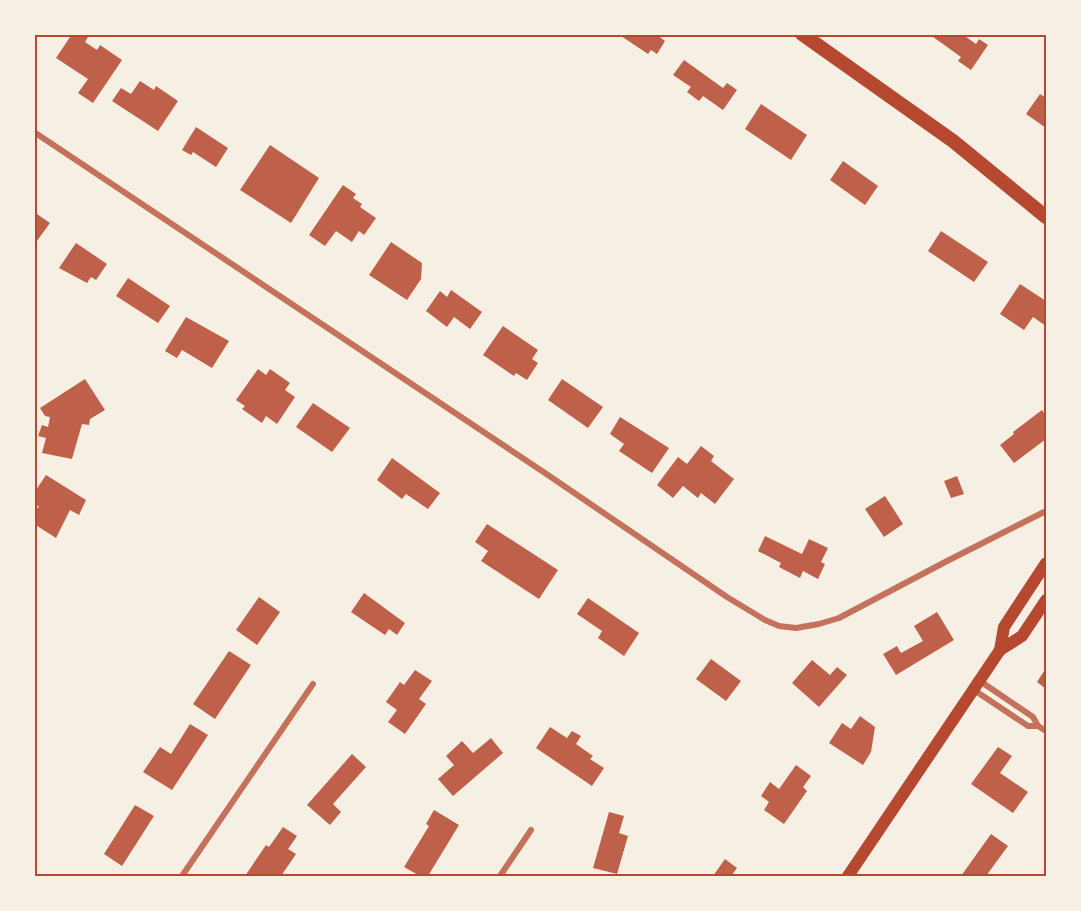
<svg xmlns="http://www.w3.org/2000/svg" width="1081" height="911" viewBox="0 0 1081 911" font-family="Helvetica,sans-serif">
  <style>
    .building { fill: #bf614a }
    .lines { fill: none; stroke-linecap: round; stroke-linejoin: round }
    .minor { stroke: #c5725c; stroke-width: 6 }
    .secondary { stroke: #b5482f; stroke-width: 12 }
    .primary { stroke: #b5482f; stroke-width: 14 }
    .neatline { fill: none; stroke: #b5482f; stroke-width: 2 }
  </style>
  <rect width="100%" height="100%" fill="#f6efe4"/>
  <g class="building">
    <polygon points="72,34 85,34 88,37 85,42 97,50 100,45 122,60 93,103 78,93 88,79 56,58"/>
    <polygon points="618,34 656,34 665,41 657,54 651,50 648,54"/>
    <polygon points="929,34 962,34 976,44 979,39 988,45 971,70 958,61 961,57"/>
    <polygon points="684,60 723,88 727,83 737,90 723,110 703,96 699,101 687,92 691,87 673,75"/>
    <polygon points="140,81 154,90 156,86 178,101 158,131 112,101 121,88 131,94"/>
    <polygon points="1040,94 1046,98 1046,128 1026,114"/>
    <polygon points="761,104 807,135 791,160 745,129"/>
    <polygon points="196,127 228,148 216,167 193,152 191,155 182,150"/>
    <polygon points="270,145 319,178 291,223 240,190"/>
    <polygon points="843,161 878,186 865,205 830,180"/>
    <polygon points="343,185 356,194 353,198 362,204 360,207 376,218 364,235 359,231 352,242 336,231 325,246 309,235"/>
    <polygon points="34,212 50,223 34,245"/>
    <polygon points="941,231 988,262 974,282 928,251"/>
    <polygon points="391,242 422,263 421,279 407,300 369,275"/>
    <polygon points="76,243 107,264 96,280 91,277 87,283 59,268"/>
    <polygon points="128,278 170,306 158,323 116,296"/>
    <polygon points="1020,284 1046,301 1046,326 1033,317 1024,330 1000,314"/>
    <polygon points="451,290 482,312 470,329 454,317 447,327 426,311 440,291 447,297"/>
    <polygon points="186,317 229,341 212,368 182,350 177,358 165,351"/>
    <polygon points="503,326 538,350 532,359 538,363 527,380 516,373 514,376 483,355"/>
    <polygon points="258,369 266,375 270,369 290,383 285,390 295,397 277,424 266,416 262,423 242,409 245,406 236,400"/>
    <polygon points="85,379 105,410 90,419 89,425 82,424 72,459 42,453 46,438 38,436 42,425 48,427 50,417 45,416 40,408"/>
    <polygon points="562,379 603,407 588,428 548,400"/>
    <polygon points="313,403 350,428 332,452 296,427"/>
    <polygon points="1042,410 1046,416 1046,439 1014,463 1000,445 1014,434 1013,432"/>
    <polygon points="620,417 669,448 652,473 619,451 624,444 610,434"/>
    <polygon points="701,446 714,456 711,461 734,479 715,504 701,493 698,498 683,486 673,498 657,485 678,457 687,464"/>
    <polygon points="392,458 440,493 428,509 406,494 402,499 377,480"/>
    <polygon points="46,475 86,500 79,515 70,510 56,538 34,524 34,513 39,506 34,505 34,493"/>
    <polygon points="957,476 964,494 951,498 944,481"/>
    <polygon points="885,496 903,524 884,537 865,509"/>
    <polygon points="487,524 558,570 539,599 481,561 488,551 475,542"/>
    <polygon points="765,536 802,554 809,539 828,548 821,562 825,564 818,579 803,571 800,578 779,567 781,563 758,551"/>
    <polygon points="364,593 405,623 397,635 389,629 385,635 351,612"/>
    <polygon points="259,597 280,612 257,645 236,630"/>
    <polygon points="588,598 639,633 624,656 598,638 602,631 577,614"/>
    <polygon points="937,612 954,640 896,675 883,654 897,646 901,653 923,641 914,626"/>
    <polygon points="229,651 251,665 215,719 193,704"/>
    <polygon points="711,659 741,681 726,701 696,679"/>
    <polygon points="812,660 830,675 837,667 847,675 819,707 792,683"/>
    <polygon points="1046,668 1046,689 1037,682"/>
    <polygon points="415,670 432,681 419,699 426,704 405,734 388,722 397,710 386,702 400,682 404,685"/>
    <polygon points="860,716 875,727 871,752 863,765 829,743 842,723 851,729"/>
    <polygon points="190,724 208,735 172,790 143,772 160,747 171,754"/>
    <polygon points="550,727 567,738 572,731 581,736 576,744 593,756 590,759 604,768 592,786 536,748"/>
    <polygon points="491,738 503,753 453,796 438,779 454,765 446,756 462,741 473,753"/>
    <polygon points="998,747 1012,756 1000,773 1028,792 1013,813 971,784"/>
    <polygon points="352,754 366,767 333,804 341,812 330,825 307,805"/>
    <polygon points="796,765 811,776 803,787 807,791 784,824 764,810 769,802 761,796 770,782 779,789"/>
    <polygon points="135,805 154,816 122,866 104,854"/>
    <polygon points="434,810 459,825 428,876 420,876 404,867 429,826 426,824"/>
    <polygon points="609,812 624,816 619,833 628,836 617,874 593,868"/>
    <polygon points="283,827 297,836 288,849 296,854 281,876 245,876 266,845 269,847"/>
    <polygon points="991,834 1008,846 986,876 961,876"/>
    <polygon points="725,859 737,868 731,876 713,876"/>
  </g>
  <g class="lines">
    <g class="minor">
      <polyline points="34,132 545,473 727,597 765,620 779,626 796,628 819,624 839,618 949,560 1046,511"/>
      <polyline points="980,681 1033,717 1038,726 1046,731"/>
      <polyline points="974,690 1028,726 1038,726"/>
      <polyline points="182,876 313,684"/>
      <polyline points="500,876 531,830"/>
    </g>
    <g class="secondary">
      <polyline points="1000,650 1022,636 1046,600"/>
      <polyline points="848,876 1000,650 1004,627 1046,563"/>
    </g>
    <polyline class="primary" points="802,34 953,141 1046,217"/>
  </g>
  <rect width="1081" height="911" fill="none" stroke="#f6efe4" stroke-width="72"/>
  <rect x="36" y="36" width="1009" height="839" class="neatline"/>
</svg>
